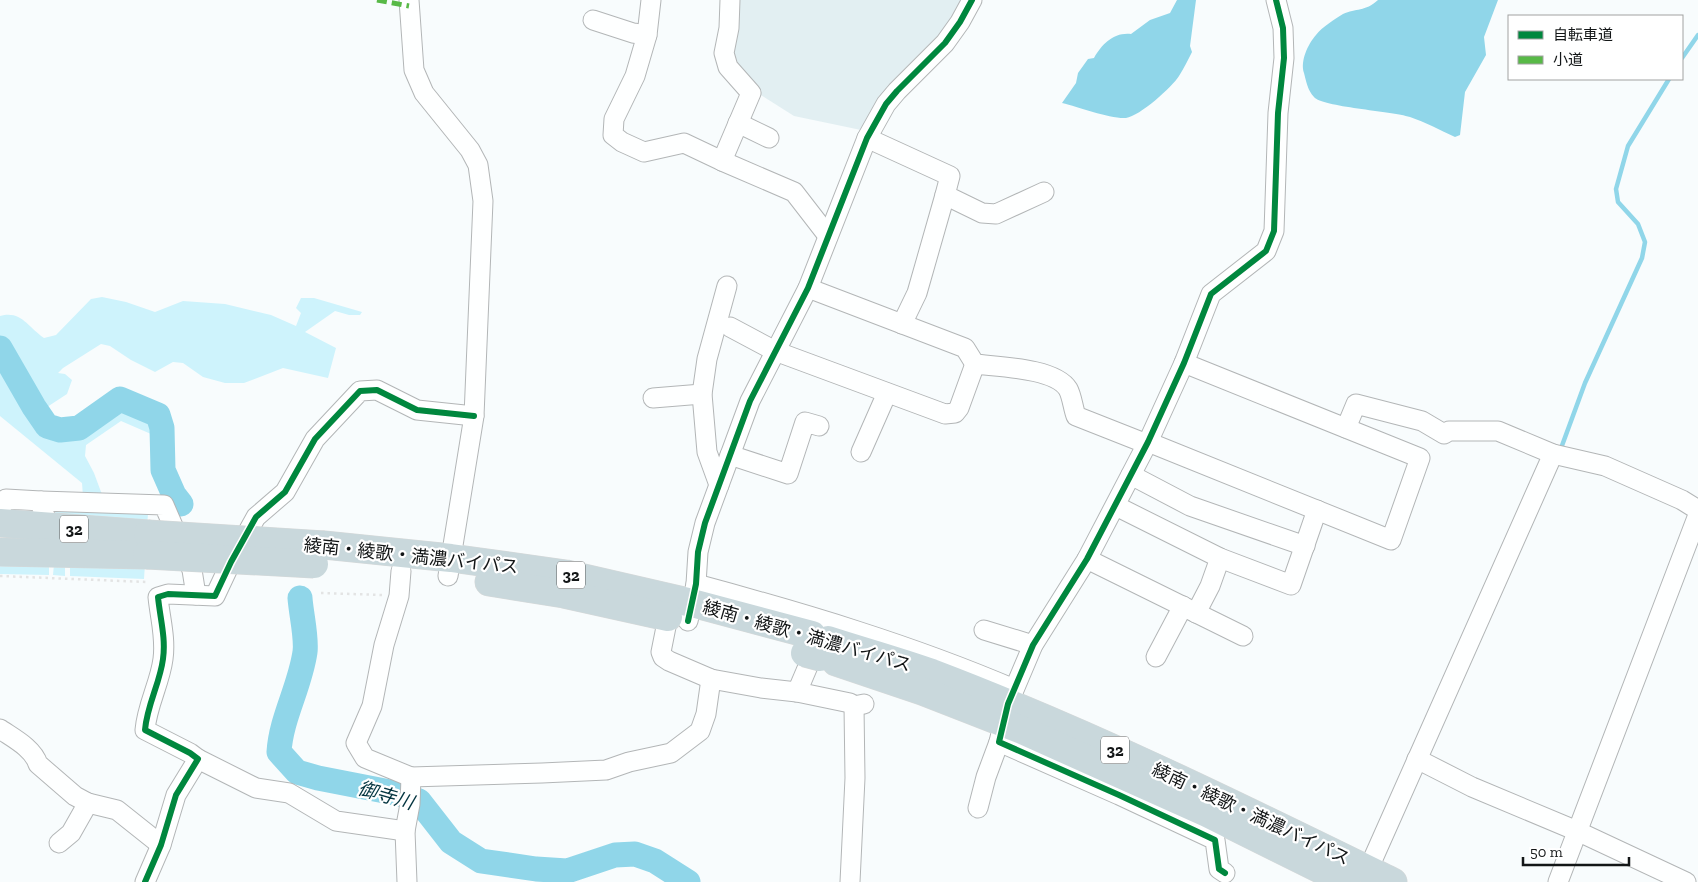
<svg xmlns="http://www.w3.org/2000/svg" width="1698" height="882" viewBox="0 0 1698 882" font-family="'Zilla Slab','Noto Sans JP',serif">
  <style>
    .built { fill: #e2eff2 }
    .green { fill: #cef3fc }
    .water { fill: #90d6e9 }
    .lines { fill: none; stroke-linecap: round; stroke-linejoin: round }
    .stream { stroke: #90d6e9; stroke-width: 4.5 }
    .river { stroke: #90d6e9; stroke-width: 25 }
    .minor-casing { stroke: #b3b6b7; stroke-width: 21 }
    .highway-casing { stroke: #d7d9d9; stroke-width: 29 }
    .path { stroke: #e3e4e4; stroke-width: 2.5; stroke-dasharray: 2.5 4; stroke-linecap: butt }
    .minor { stroke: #feffff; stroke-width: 19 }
    .highway { stroke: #c9d8dc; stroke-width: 28 }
    .highway-bridge-casing { stroke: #d7d9d9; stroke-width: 29; stroke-linecap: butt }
    .highway-bridge { stroke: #c9d8dc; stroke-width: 28 }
    .quiet { stroke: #58b947; stroke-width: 5; stroke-dasharray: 10 5; stroke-linecap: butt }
    .cycleway-casing { stroke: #fff; stroke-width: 9 }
    .cycleway { stroke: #00873e; stroke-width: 6 }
    .labels { text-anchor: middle; stroke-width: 4.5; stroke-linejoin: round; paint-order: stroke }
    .shield { fill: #fff; stroke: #5a5c5d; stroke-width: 1 }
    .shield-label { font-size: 16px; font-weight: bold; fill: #131617 }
    .street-label { font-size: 18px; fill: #131617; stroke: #fff }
    .water-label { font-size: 19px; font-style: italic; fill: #043540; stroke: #fff }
  </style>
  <rect width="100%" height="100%" fill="#f8fcfd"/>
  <polygon class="built" points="735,0 964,0 944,35 861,130 794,116 756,92 733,65"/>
  <g class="green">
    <path d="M102 297 126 302 155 312 183 301 225 304 271 315 296 326 301 313 296 308 301 298H314L362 312 360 315H349L335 311 305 332 336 348 328 378 283 368 244 383H225L203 377 183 363 173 362 155 372 131 360 110 346 101 344 63 368 58 373 65 374 72 380 67 394 41 411 0 344V316C21 310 28 327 44 338L56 335 91 299Z"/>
    <polygon points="0,353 31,409 45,428 59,433 80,431 121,402 155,418 159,427 151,434 121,421 86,445 85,456 94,473 104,500 83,497 82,483 0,416"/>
    <polygon points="50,508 148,514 147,526 56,520"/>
    <polygon points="0,559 49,565 49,575 0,574"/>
    <polygon points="54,564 65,565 65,576 53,575"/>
    <polygon points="145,564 144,579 70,576 70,565"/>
  </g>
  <g class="water">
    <path d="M1177 0H1196L1190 46 1192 52C1188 60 1184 68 1179 76 1172 87 1140 116 1126 118 1110 119 1079 107 1062 103L1076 83 1078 73 1088 59 1094 58C1102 44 1114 32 1131 34L1150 20 1170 13Z"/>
    <path d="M1378 0H1498L1484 37 1486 55 1465 92 1460 135 1455 137C1440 130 1425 122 1410 117 1391 111 1322 107 1314 97 1308 91 1306 81 1304 73 1300 61 1308 44 1316 35 1322 27 1335 19 1343 14 1356 8 1365 12 1378 0Z"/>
  </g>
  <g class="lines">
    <g class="stream">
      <polyline points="1682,58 1698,35"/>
      <polyline points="1560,451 1585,383 1642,258 1645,242 1638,224 1618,202 1616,189 1628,146 1669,79"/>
    </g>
    <g class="river">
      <polyline points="0,348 34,407 47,426 60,430 79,428 120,399 158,415 162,428 163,470 174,495 181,504"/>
      <path d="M300 598C301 613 307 638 305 652 300 687 281 718 279 752L297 772 318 778 400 794 419 801 451 842 481 861 536 869 567 871 615 855 635 854 655 861 688 882"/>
    </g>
    <defs>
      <g id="minor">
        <polyline points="409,0 414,70 424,93 470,150 478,165 483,201 474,416 448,576"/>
        <polyline points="651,0 647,35 635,76 614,119 613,135 622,142 644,152 684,143 722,161 794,192 828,236"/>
        <polyline points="593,20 633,33 647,35"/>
        <polyline points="738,123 769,138"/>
        <polyline points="867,138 950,176 945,195 982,213 996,214 1044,192"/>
        <polyline points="722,161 751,93 728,67 724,53 729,28 730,0"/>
        <path d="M808 288 965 348 975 364C999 367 1055 368 1068 389 1072 396 1073 408 1076 416L1147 444"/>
        <polyline points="902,324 917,293 945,195"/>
        <polyline points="730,327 775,351 945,414 955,413 959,408 975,364"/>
        <polyline points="653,398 702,394"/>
        <polyline points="1346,428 1356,404 1422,421 1444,434 1449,431 1498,431 1553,454 1605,466 1682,500 1698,510"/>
        <polyline points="1148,442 1391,540 1420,458 1184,363"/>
        <polyline points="861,452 887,393"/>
        <polyline points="730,455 788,474 805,422 819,426"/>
        <polyline points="1131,475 1190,506 1305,546"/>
        <polyline points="719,485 707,452 702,394 707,359 727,286"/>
        <polyline points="1116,506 1220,558 1291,585 1317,510"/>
        <polyline points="0,509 6,499 41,501"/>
        <polyline points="49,527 41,505 41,501 164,505 192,570 196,595"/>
        <polyline points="1087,559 1243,636"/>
        <polyline points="401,571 399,596 384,645 372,706 356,743 365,758 411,777"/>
        <path d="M696 584C804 613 911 645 1014 689"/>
        <polyline points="1196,613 1210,586 1220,558"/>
        <polyline points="668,617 661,652 663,657 669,661 711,679 761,688 797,692 850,703 854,706 864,704"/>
        <polyline points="688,621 696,584 698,552 705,523 750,401 808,288 867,138 886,104 897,91 945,43 960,22 972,0"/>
        <polyline points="984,630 1033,645"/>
        <polyline points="1156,657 1183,606"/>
        <polyline points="797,692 817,645"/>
        <path d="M0 729C13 738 33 748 38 764L75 796 88 803 117 810 161 845"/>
        <polyline points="198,759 256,788 289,793 336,821 405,831"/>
        <polyline points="1417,759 1472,787 1577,831 1686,882"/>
        <polyline points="978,808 986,777 999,742"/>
        <polyline points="59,843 71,833 88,803"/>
        <polyline points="1368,870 1553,454"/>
        <polyline points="1225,873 1219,869 1215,840 1119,795 999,742 1008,704 1033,645 1087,559 1148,442 1184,363 1211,294 1266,251 1274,231 1278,113 1284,58 1283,28 1276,0"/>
        <path d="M145 882 161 845 176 795 198 759 190 753 145 730C147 705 160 683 163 659 166 638 160 618 158 597L168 594 215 596 231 562 256 517 285 492 315 439 360 391 377 390 417 410 474 416"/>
        <polyline points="407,882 405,831 410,804 411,777 542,773 606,770 629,762 671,753 700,731 706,714 711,679"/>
        <polyline points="850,882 855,778 854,706"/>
        <polyline points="1558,882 1698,515"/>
      </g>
      <g id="highway">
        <polyline points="0,523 148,534"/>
        <polyline points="324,545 451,558 566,574 692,603 812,635"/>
        <polyline points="0,552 147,555"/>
        <polyline points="489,582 564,594 668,617"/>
        <path d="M828 640C862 651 898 661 932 673 1090 733 1242 808 1393 882"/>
        <polyline points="836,662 922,691 1022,730 1207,813 1346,882"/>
      </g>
    </defs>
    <use href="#minor" class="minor-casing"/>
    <use href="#highway" class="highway-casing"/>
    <g class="path">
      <polyline points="0,576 146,582"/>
      <polyline points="321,593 382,595"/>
    </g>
    <use href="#minor" class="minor"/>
    <use href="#highway" class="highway"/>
    <defs>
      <g id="highway-bridge">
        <polyline points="148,534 324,545"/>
        <polyline points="147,555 314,564"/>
        <polyline points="805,653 820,657"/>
      </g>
    </defs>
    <use href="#highway-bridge" class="highway-bridge-casing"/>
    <use href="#highway-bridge" class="highway-bridge"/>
    <polyline class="quiet" points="377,0 409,6"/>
    <defs>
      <g id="cycleway">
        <polyline points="688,621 696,584 698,552 705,523 750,401 808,288 867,138 886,104 897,91 945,43 960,22 972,0"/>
        <polyline points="1225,873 1219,869 1215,840 1119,795 999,742 1008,704 1033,645 1087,559 1148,442 1184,363 1211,294 1266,251 1274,231 1278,113 1284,58 1283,28 1276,0"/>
        <path d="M145 882 161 845 176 795 198 759 190 753 145 730C147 705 160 683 163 659 166 638 160 618 158 597L168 594 215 596 231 562 256 517 285 492 315 439 360 391 377 390 417 410 474 416"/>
      </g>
    </defs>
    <use href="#cycleway" class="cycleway-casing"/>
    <use href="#cycleway" class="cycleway"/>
  </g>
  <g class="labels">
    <g class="shield">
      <rect x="60" y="515.5" width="28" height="27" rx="4"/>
      <rect x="557" y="561.5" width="28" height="27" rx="4"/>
      <rect x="1101" y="736.5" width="28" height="27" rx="4"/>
    </g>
    <g class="shield-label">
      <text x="74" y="535">32</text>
      <text x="571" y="581">32</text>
      <text x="1115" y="756">32</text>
    </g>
    <g class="street-label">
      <text transform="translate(411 556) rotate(6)" y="6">綾南・綾歌・満濃バイパス</text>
      <text transform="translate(807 636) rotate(16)" y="6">綾南・綾歌・満濃バイパス</text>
      <text transform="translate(1251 814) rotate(25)" y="6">綾南・綾歌・満濃バイパス</text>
    </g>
    <g class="water-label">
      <text transform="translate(386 795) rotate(16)" y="7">御寺川</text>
    </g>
  </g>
  <rect x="1508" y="15" width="175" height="65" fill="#ffffff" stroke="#a1a2a2"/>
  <rect x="1518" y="31" width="25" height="8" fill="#00873e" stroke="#a1a2a2"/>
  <text x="1553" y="40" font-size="15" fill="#131617">自転車道</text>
  <rect x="1518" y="56" width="25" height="8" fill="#58b947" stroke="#a1a2a2"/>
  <text x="1553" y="65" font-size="15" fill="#131617">小道</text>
  <path d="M1523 857v8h106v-8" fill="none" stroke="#131617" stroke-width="2.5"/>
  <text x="1530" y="857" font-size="15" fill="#131617" stroke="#ffffff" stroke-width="4" paint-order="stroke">50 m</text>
</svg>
